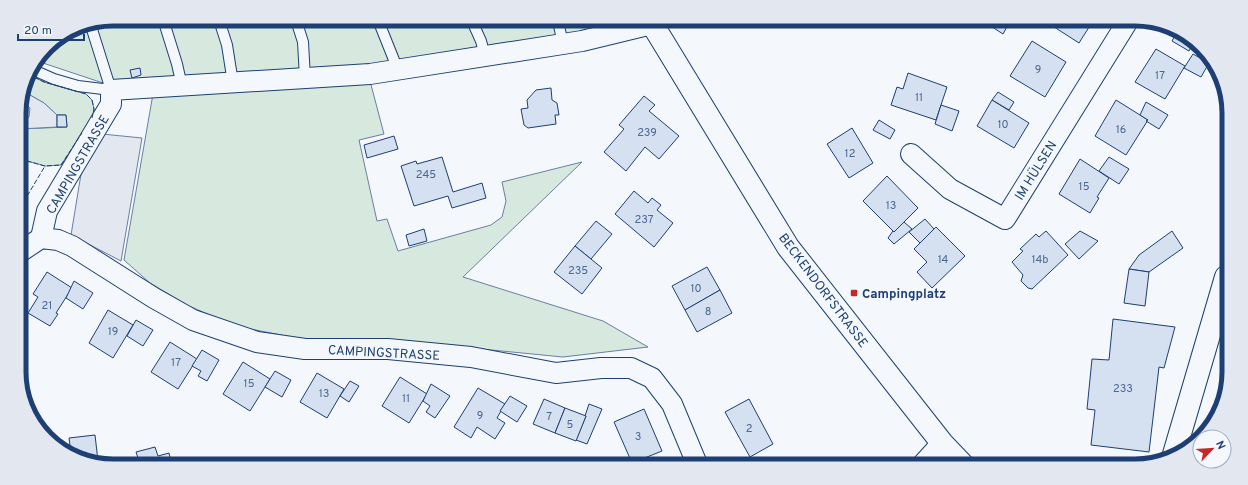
<svg xmlns="http://www.w3.org/2000/svg" width="1248" height="485" viewBox="0 0 1248 485" font-family="Overpass,sans-serif">
  <style>
    .green { fill: #d7e8df; stroke: #687fa3 }
    .parking { fill: #e3e8f0; stroke: #687fa3 }
    .water { fill: #bed0e5; stroke: #687fa3 }
    .building { fill: #d5e0f0; stroke: #1d3f73 }
    .lines { fill: none; stroke-linecap: round; stroke-linejoin: round }
    .service-casing { stroke: #1d3f73; stroke-width: 12 }
    .minor-casing { stroke: #1d3f73; stroke-width: 22 }
    .tertiary-casing { stroke: #1d3f73; stroke-width: 24 }
    .secondary-casing { stroke: #1d3f73; stroke-width: 24 }
    .service { stroke: #f4f7fb; stroke-width: 10 }
    .minor { stroke: #f4f7fb; stroke-width: 20 }
    .tertiary { stroke: #f4f7fb; stroke-width: 22 }
    .secondary { stroke: #f4f7fb; stroke-width: 22 }
    .fence { stroke: #1d3f73; stroke-width: 1; stroke-dasharray: 5 2; stroke-linecap: butt }
    .poi-dot { fill: #c62828; stroke: #f4f7fb; stroke-width: 1.5 }
    .labels { text-anchor: middle; stroke-width: 3; stroke-linejoin: round; paint-order: stroke }
    .number-label { font-size: 11px; fill: #4b6792 }
    .street-label { font-size: 13px; fill: #1d3f73; stroke: #f4f7fb }
    .poi-label { font-size: 13px; font-weight: bold; fill: #1d3f73; stroke: #f4f7fb; text-anchor: start }
    .rim { fill: none; stroke: #1d3f73; stroke-width: 5 }
  </style>
  <rect width="100%" height="100%" fill="#f4f7fb"/>
  <g class="green">
    <polygon points="113,19 621,21 591,35 369,70 106,84 37,61 51,42 77,26"/>
    <polygon points="28,74 44,82 86,94 92,100 94,109 92,120 61,165 45,166 20,159 19,129 67,127 66,115 57,115 44,103 23,91"/>
    <polygon points="370,81 384,134 359,140 377,221 387,219 398,251 491,225 502,217 506,201 502,182 582,162 463,277 603,321 648,347 563,357 471,348 307,340 235,326 189,306 150,283 124,260 153,94"/>
  </g>
  <g class="parking">
    <polygon points="23,91 44,103 57,115 57,127 19,129 19,120 26,120 28,106 19,106"/>
    <polygon points="102,134 142,138 121,261 71,235 83,162"/>
  </g>
  <polygon class="water" points="19,106 28,106 30,108 29,117 26,120 19,120"/>
  <g class="building">
    <polygon points="986,23 1009,23 1003,34"/>
    <polygon points="1048,23 1091,24 1079,43"/>
    <polygon points="1177,32 1193,44 1189,51 1172,41"/>
    <polygon points="1032,41 1066,62 1045,97 1010,76"/>
    <polygon points="1156,49 1185,66 1165,99 1135,82"/>
    <polygon points="1193,54 1209,63 1201,77 1184,68"/>
    <polygon points="140,68 141,75 132,78 130,70"/>
    <polygon points="908,73 947,87 936,120 891,105 897,87 903,89"/>
    <polygon points="551,88 552,100 557,103 559,115 555,115 556,124 528,128 524,125 521,109 528,108 527,100 536,90"/>
    <polygon points="998,92 1014,102 1009,110 992,100"/>
    <polygon points="644,96 655,105 649,111 679,136 659,159 645,147 626,171 604,152 624,129 619,125"/>
    <polygon points="992,100 1029,123 1014,148 977,126"/>
    <polygon points="1116,100 1148,120 1126,155 1095,136"/>
    <polygon points="1146,102 1168,115 1159,129 1146,121 1148,120 1140,115"/>
    <polygon points="941,105 959,111 952,131 935,124"/>
    <polygon points="57,115 66,115 67,127 57,127"/>
    <polygon points="879,120 895,130 890,139 873,130"/>
    <polygon points="852,128 873,163 849,178 827,144"/>
    <polygon points="394,136 398,149 367,158 364,145"/>
    <polygon points="442,157 453,192 482,183 486,198 452,208 448,196 414,206 401,166 416,161 417,164"/>
    <polygon points="1109,157 1129,169 1119,184 1099,171"/>
    <polygon points="1080,159 1109,178 1097,197 1099,198 1090,213 1059,194"/>
    <polygon points="887,176 918,208 894,232 863,201"/>
    <polygon points="634,191 648,203 652,198 661,205 657,210 673,223 654,247 615,214"/>
    <polygon points="925,219 934,229 920,243 909,232"/>
    <polygon points="596,221 612,234 591,259 575,246"/>
    <polygon points="904,222 912,229 894,244 888,238 893,231 894,232"/>
    <polygon points="936,227 965,256 932,288 917,272 927,262 914,249"/>
    <polygon points="424,229 427,241 409,246 406,235"/>
    <polygon points="1046,231 1068,255 1032,289 1028,288 1021,281 1023,275 1012,262 1023,251 1020,249 1036,234 1039,237"/>
    <polygon points="1080,231 1098,241 1079,259 1065,244"/>
    <polygon points="1172,231 1183,248 1149,272 1129,269 1139,255"/>
    <polygon points="575,246 602,268 582,294 554,272"/>
    <polygon points="707,267 720,290 685,310 672,286"/>
    <polygon points="1129,269 1149,272 1145,306 1124,303"/>
    <polygon points="47,272 72,288 56,313 58,314 50,326 28,313 38,297 33,294"/>
    <polygon points="74,281 93,293 83,309 66,298"/>
    <polygon points="720,290 732,313 697,332 685,310"/>
    <polygon points="108,310 133,325 113,358 89,343"/>
    <polygon points="1113,319 1175,327 1164,368 1159,367 1149,452 1091,445 1095,410 1087,409 1092,359 1109,360"/>
    <polygon points="136,320 153,330 143,346 127,336"/>
    <polygon points="170,342 197,359 178,389 151,372"/>
    <polygon points="202,350 219,360 207,381 198,376 201,371 192,366"/>
    <polygon points="243,362 270,379 250,411 223,394"/>
    <polygon points="275,371 291,380 282,397 265,387"/>
    <polygon points="317,373 344,389 327,418 300,402"/>
    <polygon points="400,377 427,394 409,423 382,406"/>
    <polygon points="350,381 359,386 349,402 340,396"/>
    <polygon points="431,384 450,396 435,418 426,412 430,406 423,401"/>
    <polygon points="478,388 505,404 497,418 505,423 495,439 477,427 471,438 454,427"/>
    <polygon points="510,396 527,406 517,422 500,411"/>
    <polygon points="544,399 565,408 555,433 533,424"/>
    <polygon points="749,399 773,444 750,457 725,412"/>
    <polygon points="589,404 602,409 587,444 576,440 586,416 585,416"/>
    <polygon points="565,408 586,416 576,441 555,433"/>
    <polygon points="644,409 662,451 632,463 614,422"/>
    <polygon points="95,435 98,461 82,461 71,453 69,438"/>
    <polygon points="155,447 158,456 169,453 171,461 139,461 136,452"/>
  </g>
  <g class="lines">
    <defs>
      <g id="service">
        <polyline points="163,19 177,64 182,86"/>
        <polyline points="219,20 227,45 233,83"/>
        <polyline points="296,20 303,42 305,78"/>
        <polyline points="378,20 398,70"/>
        <polyline points="472,21 481,41 485,56"/>
        <polyline points="558,21 563,44"/>
        <polyline points="31,69 54,79 78,86 111,90 90,23"/>
      </g>
      <g id="minor">
        <polyline points="911,154 950,189 1005,219 1126,24"/>
        <polyline points="41,238 47,211 111,104 111,90 370,74 582,41 652,24"/>
        <polyline points="20,252 41,238 58,240 72,246 154,298 193,320 257,342 305,349 388,349 471,357 556,373 601,368 631,368 652,378 672,404 697,464"/>
        <polyline points="922,465 942,443"/>
      </g>
      <polyline id="tertiary" points="651,22 788,247 942,443 963,465"/>
      <polyline id="secondary" points="1174,454 1226,277"/>
    </defs>
    <use href="#service" class="service-casing"/>
    <use href="#minor" class="minor-casing"/>
    <use href="#tertiary" class="tertiary-casing"/>
    <use href="#secondary" class="secondary-casing"/>
    <use href="#service" class="service"/>
    <use href="#minor" class="minor"/>
    <use href="#tertiary" class="tertiary"/>
    <use href="#secondary" class="secondary"/>
    <g class="fence">
      <polyline points="28,74 44,82 86,94 92,100 94,109 92,118"/>
      <polyline points="20,159 45,166 61,165 82,133"/>
      <polyline points="20,208 45,166"/>
    </g>
  </g>
  <rect class="poi-dot" x="850" y="289" width="8" height="8" rx="2"/>
  <g class="labels">
    <g class="number-label">
      <text x="1038" y="73">9</text>
      <text x="1160" y="79">17</text>
      <text x="919" y="101">11</text>
      <text x="1003" y="128">10</text>
      <text x="1121" y="133">16</text>
      <text x="647" y="136">239</text>
      <text x="850" y="157">12</text>
      <text x="426" y="178">245</text>
      <text x="1084" y="190">15</text>
      <text x="891" y="209">13</text>
      <text x="644" y="223">237</text>
      <text x="943" y="263">14</text>
      <text x="1040" y="263">14b</text>
      <text x="578" y="274">235</text>
      <text x="696" y="292">10</text>
      <text x="47" y="309">21</text>
      <text x="708" y="315">8</text>
      <text x="113" y="335">19</text>
      <text x="176" y="366">17</text>
      <text x="249" y="387">15</text>
      <text x="1123" y="392">233</text>
      <text x="324" y="397">13</text>
      <text x="406" y="402">11</text>
      <text x="480" y="419">9</text>
      <text x="549" y="420">7</text>
      <text x="570" y="428">5</text>
      <text x="749" y="432">2</text>
      <text x="638" y="440">3</text>
    </g>
    <g class="street-label">
      <text transform="translate(77 164) rotate(-60)" y="5">CAMPINGSTRASSE</text>
      <text transform="translate(1035 170) rotate(-58)" y="5">IM HÜLSEN</text>
      <text transform="translate(824 290) rotate(53)" y="5">BECKENDORFSTRASSE</text>
      <text transform="translate(384 352) rotate(3)" y="5">CAMPINGSTRASSE</text>
    </g>
    <g class="poi-label">
      <text x="862" y="298">Campingplatz</text>
    </g>
  </g>
  <path d="M0 0H1248V485H0ZM113 26H1135A87 87 0 0 1 1222 113V372A87 87 0 0 1 1135 459H113A87 87 0 0 1 26 372V113A87 87 0 0 1 113 26Z" fill="#e3e8f0" fill-rule="evenodd"/>
  <path class="rim" d="M113 26H1135A87 87 0 0 1 1222 113V372A87 87 0 0 1 1135 459H113A87 87 0 0 1 26 372V113A87 87 0 0 1 113 26Z"/>
  <g transform="translate(1212 449) rotate(65)"><circle r="19" fill="#f4f7fb" stroke="#9eadc5"/>
  <path d="M0-3L7 15L0 10L-7 15Z" fill="#c62828"/>
  <text y="-6" font-size="11" font-weight="bold" text-anchor="middle" fill="#1d3f73">N</text>
  </g>
  <path d="M18 34v6h66v-6" fill="none" stroke="#1d3f73" stroke-width="2"/>
  <text x="24" y="34" font-size="12" fill="#1d3f73" stroke="#f4f7fb" stroke-width="3" paint-order="stroke">20 m</text>
</svg>
